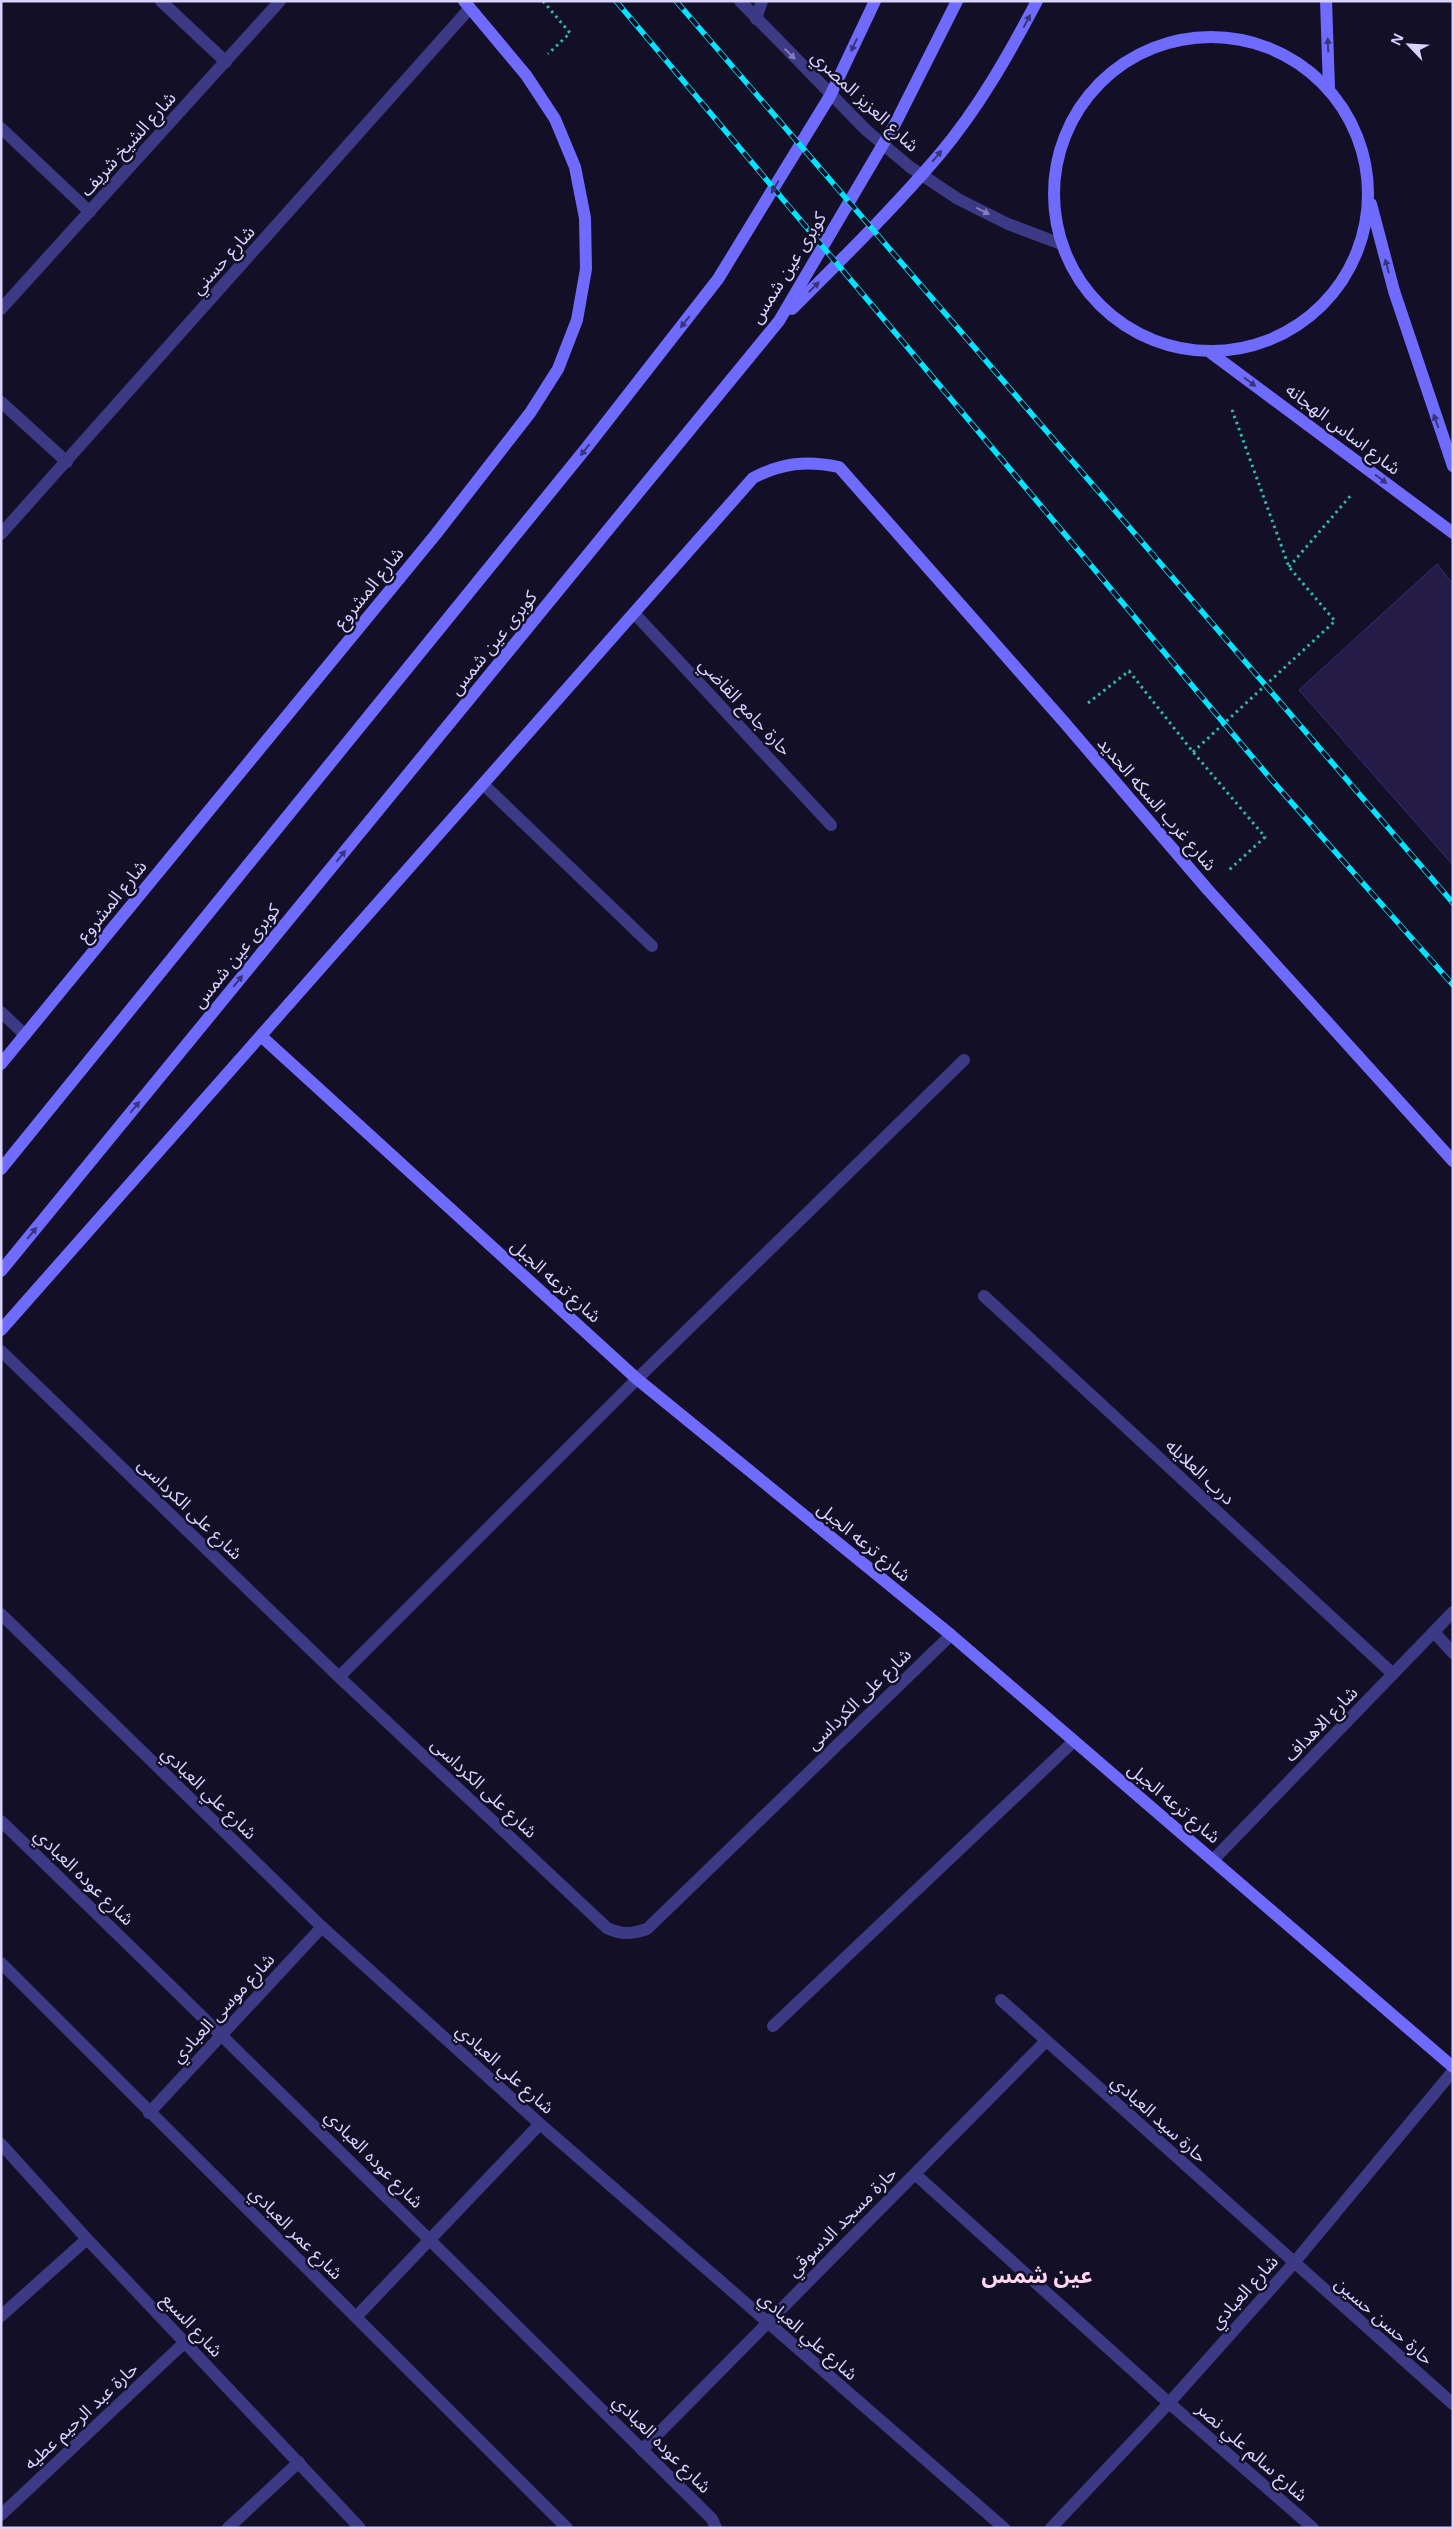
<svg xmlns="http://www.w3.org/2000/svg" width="1454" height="2529" viewBox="0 0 1454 2529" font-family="'Open Sans','Noto Sans Arabic',sans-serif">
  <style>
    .building { fill: #241b47; stroke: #3b2d73 }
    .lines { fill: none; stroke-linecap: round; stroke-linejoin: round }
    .path { stroke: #2fb8b0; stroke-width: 3; stroke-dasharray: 2.5 4; stroke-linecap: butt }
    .street { stroke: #3d3a85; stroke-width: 12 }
    .secondary { stroke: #6f6bff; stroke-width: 12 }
    .rail-casing { stroke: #00e5ff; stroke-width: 5.5 }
    .rail { stroke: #130f26; stroke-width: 4; stroke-dasharray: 11; stroke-linecap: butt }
    .oneway { fill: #38347d }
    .oneway2 { fill: #837fbc }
    .labels { text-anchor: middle; stroke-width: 5; stroke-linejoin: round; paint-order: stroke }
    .street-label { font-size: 18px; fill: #d9d4ff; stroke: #130f26 }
    .district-label { font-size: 22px; font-weight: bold; fill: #ffd6f0; stroke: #130f26 }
  </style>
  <rect width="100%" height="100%" fill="#130f26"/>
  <polygon class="building" points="1437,564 1453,584 1453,865 1299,690"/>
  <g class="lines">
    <g class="path">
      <polyline points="543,1 570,33 548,54"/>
      <polyline points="1289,567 1352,494"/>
      <polyline points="1088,703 1129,671 1193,752 1265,837 1229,870"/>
      <polyline points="1193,752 1335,621 1289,567 1231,407"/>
    </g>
    <g class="street">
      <polyline points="161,1 226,62"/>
      <polyline points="740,1 866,130 910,167 958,199 1008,224 1061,244"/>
      <polyline points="756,19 762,1"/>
      <polyline points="1,128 90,212"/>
      <polyline points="1,309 280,1"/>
      <polyline points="1,402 67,462"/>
      <polyline points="1,534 470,8"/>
      <polyline points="634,613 831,825"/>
      <polyline points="483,784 652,946"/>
      <polyline points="1,1012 25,1035"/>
      <polyline points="984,1296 1393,1674"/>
      <path d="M1 1351 339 1677 607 1928C622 1935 632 1934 647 1929L951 1635"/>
      <polyline points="1,1614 322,1927 540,2124 1004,2528"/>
      <polyline points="1434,1632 1453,1653"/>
      <polyline points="339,1677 637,1379 964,1060"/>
      <path d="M1 1821C240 2052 476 2285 712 2519L716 2528"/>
      <polyline points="1214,1859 1453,1612"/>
      <polyline points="1,1963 567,2528"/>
      <polyline points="1001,2000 1453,2404"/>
      <polyline points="773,2026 1074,1741"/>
      <polyline points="149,2113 322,1927"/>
      <polyline points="1,2144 87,2239 360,2528"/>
      <polyline points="915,2174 1169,2403 1313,2528"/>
      <polyline points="1,2316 87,2239"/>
      <polyline points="356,2317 540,2124"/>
      <polyline points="642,2450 1046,2041"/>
      <polyline points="1,2515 184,2343"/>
      <polyline points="228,2528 299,2462"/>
      <polyline points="1051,2528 1169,2403 1293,2264 1453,2071"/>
    </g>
    <g class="secondary">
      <polyline points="1326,1 1329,88"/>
      <circle cx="1211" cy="194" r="157"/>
      <polyline points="1371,204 1394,291 1453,466"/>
      <path d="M792 309C842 259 893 209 939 155 978 109 1009 54 1037 1"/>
      <polyline points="1211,353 1453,533"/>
      <polyline points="261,1036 637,1379 951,1635 1453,2067"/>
      <polyline points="1,1064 436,534 530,413 558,369 577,320 586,269 585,218 575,167 555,119 526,75 464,1"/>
      <polyline points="1,1169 587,447 718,279 830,96 875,1"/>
      <polyline points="1,1271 779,321 895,124 957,1"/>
      <path d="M1 1330 753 478C782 463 806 460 839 467L1064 722 1208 890 1453 1161"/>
    </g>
    <defs>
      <g id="rail">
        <polyline points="616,1 1270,778 1453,985"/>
        <polyline points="676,1 1453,903"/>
      </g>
    </defs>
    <use href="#rail" class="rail-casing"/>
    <use href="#rail" class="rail"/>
  </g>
  <defs><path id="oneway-solid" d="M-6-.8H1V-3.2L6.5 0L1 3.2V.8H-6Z" transform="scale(1.25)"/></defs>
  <g class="oneway">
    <use href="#oneway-solid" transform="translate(1027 21) rotate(-62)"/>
    <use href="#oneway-solid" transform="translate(854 45) rotate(115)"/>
    <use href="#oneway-solid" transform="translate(1328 45) rotate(-92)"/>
    <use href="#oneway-solid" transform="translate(937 156) rotate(-50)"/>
    <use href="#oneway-solid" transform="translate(775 187) rotate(121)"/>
    <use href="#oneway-solid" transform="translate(1387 266) rotate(-105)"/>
    <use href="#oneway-solid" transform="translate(814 287) rotate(-45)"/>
    <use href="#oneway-solid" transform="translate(685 322) rotate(128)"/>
    <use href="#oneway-solid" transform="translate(1250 382) rotate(37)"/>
    <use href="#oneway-solid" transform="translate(1436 421) rotate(-110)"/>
    <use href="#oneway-solid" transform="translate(585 450) rotate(129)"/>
    <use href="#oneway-solid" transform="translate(1381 479) rotate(37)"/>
    <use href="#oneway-solid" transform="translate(341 856) rotate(-51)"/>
    <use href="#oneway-solid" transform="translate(238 981) rotate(-51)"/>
    <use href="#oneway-solid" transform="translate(135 1107) rotate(-51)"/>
    <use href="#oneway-solid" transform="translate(32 1233) rotate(-51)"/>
  </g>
  <g class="oneway2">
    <use href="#oneway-solid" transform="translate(790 54) rotate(45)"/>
    <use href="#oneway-solid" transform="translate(983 211) rotate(27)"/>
  </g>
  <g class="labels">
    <g class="street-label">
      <text transform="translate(865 101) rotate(43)" y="6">شارع العزيز المصري</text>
      <text transform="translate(128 144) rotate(-48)" y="6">شارع الشيخ شريف</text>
      <text transform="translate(223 260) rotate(-48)" y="6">شارع حسني</text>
      <text transform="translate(788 268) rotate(-58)" y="6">كوبرى عين شمس</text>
      <text transform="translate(1343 429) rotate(37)" y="6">شارع اساس الهجانه</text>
      <text transform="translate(369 588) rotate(-51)" y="6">شارع المشروع</text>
      <text transform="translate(493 643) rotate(-51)" y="6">كوبرى عين شمس</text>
      <text transform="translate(745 707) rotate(47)" y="6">حارة جامع القاضي</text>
      <text transform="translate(1157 804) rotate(49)" y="6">شارع غرب السكه الحديد</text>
      <text transform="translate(112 901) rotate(-51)" y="6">شارع المشروع</text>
      <text transform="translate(236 956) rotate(-51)" y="6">كوبرى عين شمس</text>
      <text transform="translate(556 1281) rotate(42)" y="6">شارع ترعه الجبل</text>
      <text transform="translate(1200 1472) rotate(43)" y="6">درب العلايله</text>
      <text transform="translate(190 1509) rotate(44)" y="6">شارع على الكرداسى</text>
      <text transform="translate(864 1542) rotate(39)" y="6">شارع ترعه الجبل</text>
      <text transform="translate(859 1699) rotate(-44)" y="6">شارع على الكرداسى</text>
      <text transform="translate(1321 1724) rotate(-46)" y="6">شارع الاهداف</text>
      <text transform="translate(484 1788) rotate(43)" y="6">شارع على الكرداسى</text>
      <text transform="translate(209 1793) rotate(44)" y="6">شارع علي العبادي</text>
      <text transform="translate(1174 1803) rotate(40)" y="6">شارع ترعه الجبل</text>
      <text transform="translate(84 1877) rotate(44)" y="6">شارع عوده العبادي</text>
      <text transform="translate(223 2008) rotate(-47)" y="6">شارع موسى العبادي</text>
      <text transform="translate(505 2069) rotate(42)" y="6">شارع علي العبادي</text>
      <text transform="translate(1159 2119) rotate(42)" y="6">حارة سيد العبادي</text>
      <text transform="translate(374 2159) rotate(45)" y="6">شارع عوده العبادي</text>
      <text transform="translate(842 2222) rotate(-45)" y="6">حارة مسجد الدسوقي</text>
      <text transform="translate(296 2233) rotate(45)" y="6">شارع عمر العبادي</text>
      <text transform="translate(1244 2292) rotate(-48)" y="6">شارع العبادي</text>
      <text transform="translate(1384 2321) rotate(41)" y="6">حارة حسن حسين</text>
      <text transform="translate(192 2325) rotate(47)" y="6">شارع السبع</text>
      <text transform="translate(808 2336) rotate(41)" y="6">شارع علي العبادي</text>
      <text transform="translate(81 2416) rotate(-43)" y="6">حارة عبد الرحيم عطيه</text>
      <text transform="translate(662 2444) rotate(45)" y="6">شارع عوده العبادي</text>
      <text transform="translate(1252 2452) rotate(41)" y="6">شارع سالم علي نصر</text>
    </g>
    <g class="district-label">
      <text x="1037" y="2283">عين شمس</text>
    </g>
  </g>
  <rect width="1454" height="2529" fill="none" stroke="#d9d4ff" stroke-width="5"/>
  <g transform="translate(1409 45) rotate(295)" stroke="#130f26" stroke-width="4" paint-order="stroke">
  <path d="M0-4L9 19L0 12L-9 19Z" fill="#d9d4ff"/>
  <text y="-8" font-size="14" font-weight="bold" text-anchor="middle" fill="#d9d4ff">N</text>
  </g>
</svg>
